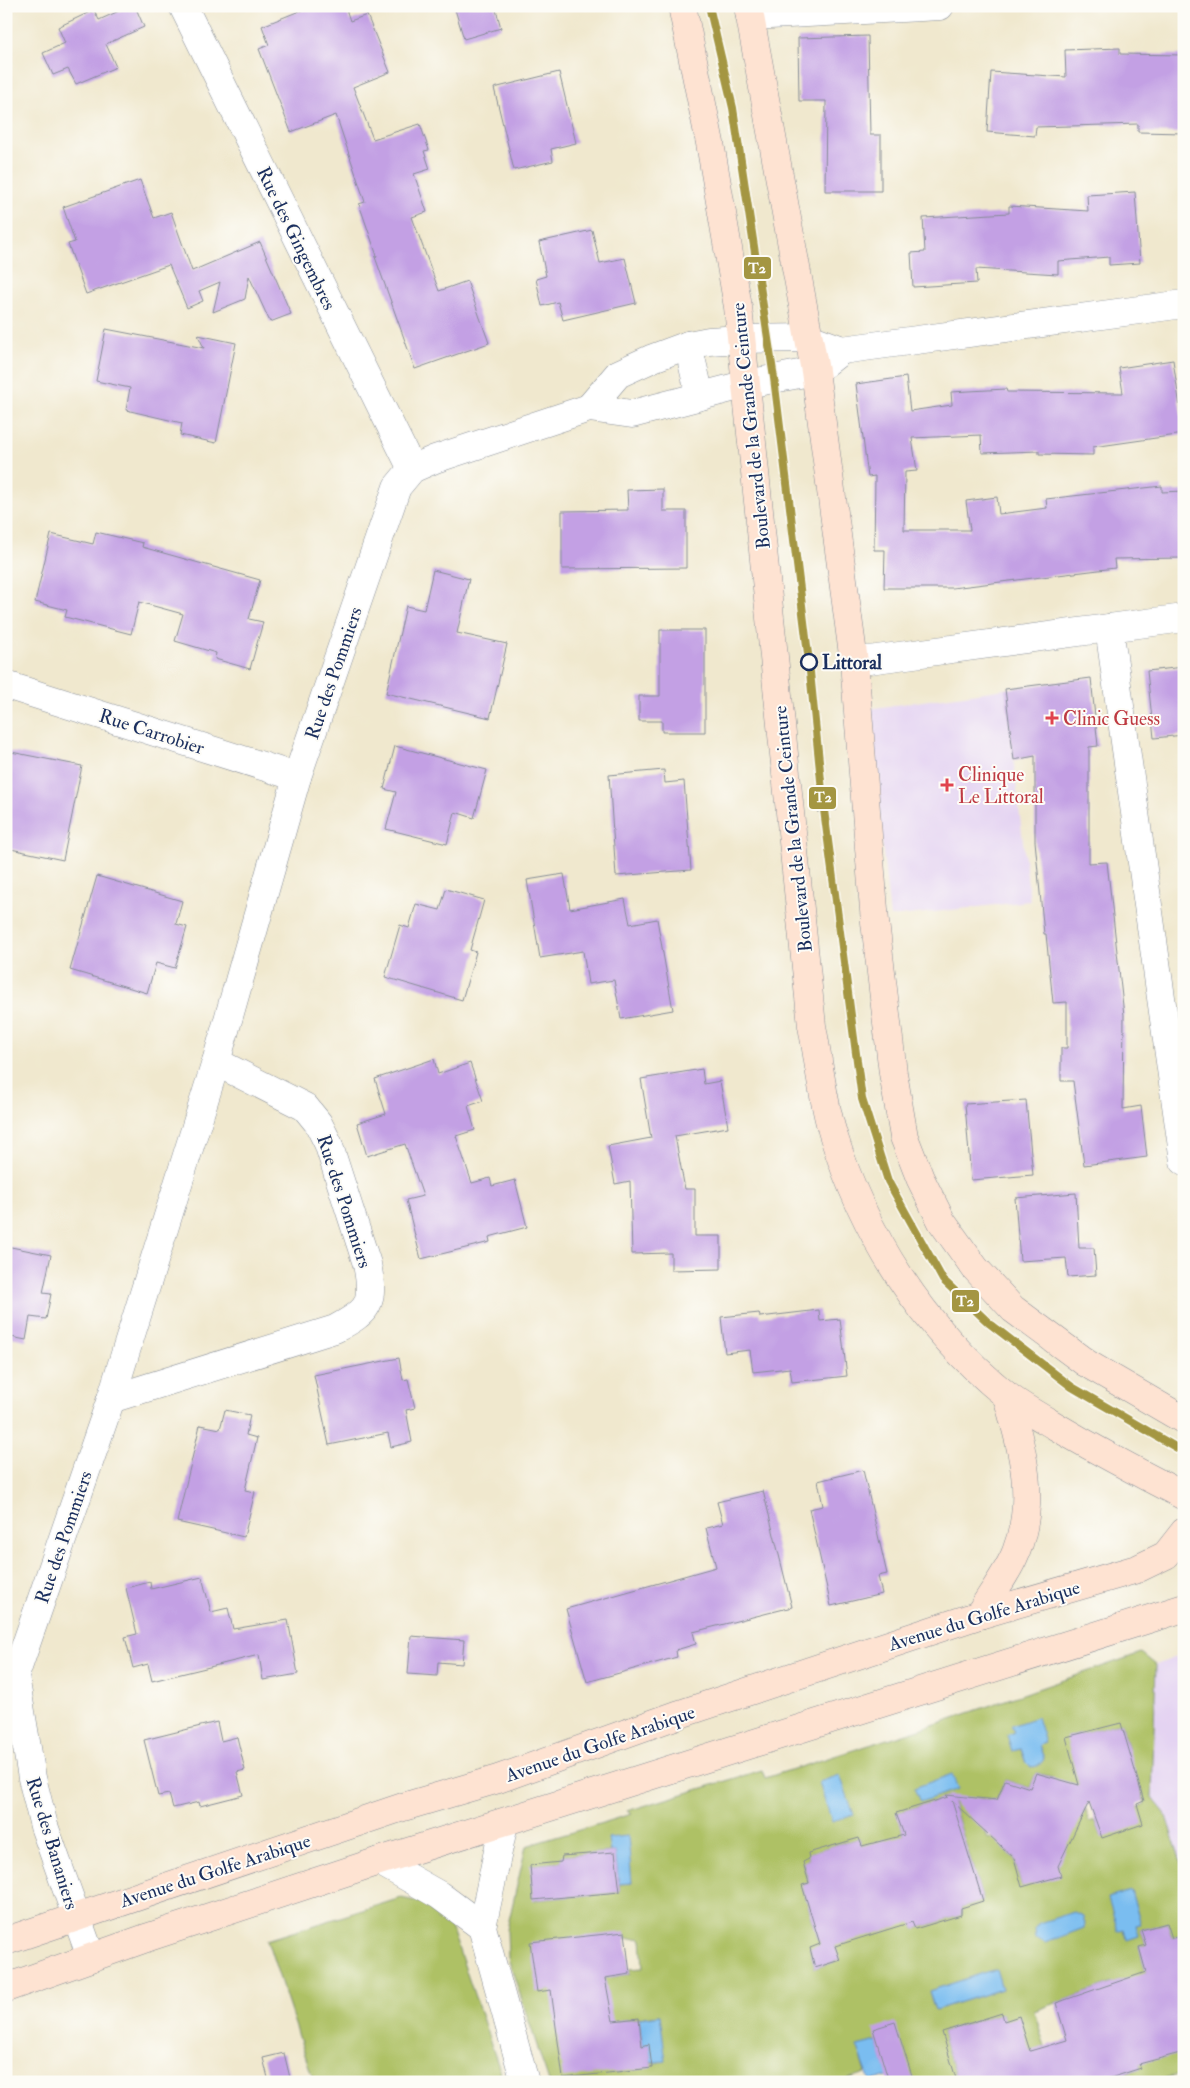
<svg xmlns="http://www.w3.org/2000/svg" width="1190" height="2088" viewBox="0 0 1190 2088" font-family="'IM FELL Double Pica',serif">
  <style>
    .built { fill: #e4d3f2 }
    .green { fill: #aec165; stroke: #647862; fill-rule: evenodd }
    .water { fill: #7abdf0; stroke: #4a76a7 }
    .building { fill: #c3a0e4 }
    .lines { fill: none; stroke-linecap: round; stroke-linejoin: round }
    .street-casing { stroke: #868c96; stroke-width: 29 }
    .secondary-casing { stroke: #868c96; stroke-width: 29 }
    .path { stroke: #868c96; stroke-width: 3; stroke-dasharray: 4 4; stroke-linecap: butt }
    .street { stroke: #fff; stroke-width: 28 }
    .secondary { stroke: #fee3d2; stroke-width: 28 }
    .tram-1-casing { stroke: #fdfcf7; stroke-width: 11 }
    .tram-1 { stroke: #a49642; stroke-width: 8 }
    .stop-dot { fill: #fdfcf7; stroke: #1b2f5e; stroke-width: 2.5 }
    .health-dot { fill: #e0444e; stroke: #fdfcf7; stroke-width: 2 }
    .labels { text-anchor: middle; stroke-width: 4; stroke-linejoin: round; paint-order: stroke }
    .street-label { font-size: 19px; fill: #1b2f5e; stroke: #fdfcf7 }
    .stop-label { font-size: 19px; font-weight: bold; fill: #1b2f5e; stroke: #fdfcf7; text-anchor: start }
    .health-label { font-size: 19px; fill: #be3a42; stroke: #fdfcf7; text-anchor: start }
    .line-badge { stroke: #fdfcf7; stroke-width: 2 }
    .badge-label { font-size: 14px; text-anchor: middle; font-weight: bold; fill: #fff }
  </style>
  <rect width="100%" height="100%" fill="#fdfcf7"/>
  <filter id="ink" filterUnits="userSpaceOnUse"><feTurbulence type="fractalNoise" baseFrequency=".02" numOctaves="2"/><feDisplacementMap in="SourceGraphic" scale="10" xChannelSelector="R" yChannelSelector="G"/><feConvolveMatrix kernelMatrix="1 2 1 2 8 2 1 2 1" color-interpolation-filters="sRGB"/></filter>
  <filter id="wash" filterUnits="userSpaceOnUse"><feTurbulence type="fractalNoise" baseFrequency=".0096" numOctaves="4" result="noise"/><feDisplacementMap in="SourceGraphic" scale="20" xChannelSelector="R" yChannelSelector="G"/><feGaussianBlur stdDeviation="1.12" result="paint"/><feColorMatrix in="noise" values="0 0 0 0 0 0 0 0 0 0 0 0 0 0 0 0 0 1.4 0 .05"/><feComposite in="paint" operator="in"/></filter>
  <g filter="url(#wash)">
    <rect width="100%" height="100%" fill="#f0e8ce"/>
    <g class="built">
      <polygon points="1005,689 1030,901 890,917 868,709"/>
      <polygon points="1184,1654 1184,1872 1165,1813 1152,1798 1156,1665"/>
    </g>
    <g class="green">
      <path d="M1141 1653 1156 1665 1152 1797 1165 1813 1184 1872V1949L1180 1936 1172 1938 1167 1923 1141 1930 1146 1945 1139 1947 1152 1993 1184 2056V2073L1153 2082H1103L1141 2068 1113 1983 1034 2011 1056 2082 1009 2038 1002 2013 942 2032 957 2082H914L877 2041 858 2046 866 2073 848 2079V2082H549L508 1958 507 1929 526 1846 632 1814 627 1811 762 1770 765 1778 945 1721ZM1121 1723 1128 1747V1783L1138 1779 1145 1804 1134 1809 1102 1837 1095 1820 1089 1822 1067 1737ZM1012 1726 1045 1743 1039 1745 1044 1759 1026 1763ZM1036 1773 1053 1777 1046 1802 1058 1866 1022 1887 1014 1858 1004 1849 1009 1840 1002 1834 988 1839 976 1798 997 1800 1005 1780 1030 1788ZM951 1796 983 1901 961 1908V1915L915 1929 899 1881 904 1835 897 1813ZM609 1838 632 1883 619 1884 620 1892 534 1900 531 1865 561 1862 562 1856 610 1852ZM859 1838 885 1911 835 1946 840 1960 815 1968 810 1949 820 1944 802 1885 809 1883 803 1863 809 1859V1853ZM1131 1891 1140 1924 1135 1925 1127 1939 1124 1929ZM641 1938 643 1968 629 1969 630 1974 605 1978 606 1985 537 1991 626 1939ZM996 1970 1002 1989 935 2010 929 1991ZM660 2015 665 2061 651 2063 557 2029Z"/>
      <path d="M401 1898C425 1903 435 1904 450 1924L504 2082H314L267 1940Z"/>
    </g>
    <g class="water">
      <polygon points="1037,1717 1045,1743 1039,1745 1044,1759 1039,1766 1030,1767 1026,1763 1021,1749 1012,1751 1007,1735 1014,1732 1011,1726"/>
      <polygon points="952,1774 958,1789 920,1802 914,1788"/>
      <polygon points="840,1775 854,1815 832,1822 819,1782"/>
      <polygon points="628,1836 632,1883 619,1884 615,1852 610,1852 608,1838"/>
      <polygon points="1131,1891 1141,1924 1136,1925 1139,1936 1127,1940 1124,1929 1118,1931 1108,1898"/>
      <polygon points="1074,1912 1083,1916 1085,1924 1084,1928 1045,1943 1036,1938 1035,1928 1039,1923"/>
      <polygon points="996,1969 1002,1989 935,2010 929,1991"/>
      <polygon points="660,2015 666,2061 651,2063 649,2045 642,2046 639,2018"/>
      <polygon points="877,2041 888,2076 870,2081 857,2046"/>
    </g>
    <g id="blocks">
      <g class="building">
        <polygon points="130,6 135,6 144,27 106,44 116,67 76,84 68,69 53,75 43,53 65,43 58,27 94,10 99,20"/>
        <polygon points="312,6 345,6 350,21 367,15 390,72 353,87 373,139 420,124 429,150 424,151 430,169 414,174 427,212 412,217 439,291 467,281 489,343 415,369 375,257 377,256 359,204 365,202 336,115 291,132 259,49 269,45 262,26"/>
        <polygon points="454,6 495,6 501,28 464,39"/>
        <polygon points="868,36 870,135 881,135 881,191 825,191 826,101 799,101 798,38"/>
        <polygon points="1120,48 1120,54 1184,55 1184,133 1138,132 1138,124 1036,127 1035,136 987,132 991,72 1066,77 1065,50"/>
        <polygon points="559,72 576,143 551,149 553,161 514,170 494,88"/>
        <polygon points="140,180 154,218 171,212 192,271 260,242 291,314 270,322 249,276 245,299 213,312 220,282 199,291 203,301 187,308 169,265 86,294 68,244 75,242 63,207"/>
        <polygon points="1135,192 1140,263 1109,265 1109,257 1058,261 1058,274 976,269 977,283 913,287 911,253 925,252 923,218 1009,213 1009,206 1088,211 1087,195"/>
        <polygon points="592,230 600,263 625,258 636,303 563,320 558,302 542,306 536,279 546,276 539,242"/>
        <polygon points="106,329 204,348 198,335 236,343 216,443 180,435 182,423 126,410 130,388 96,381"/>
        <polygon points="1173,360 1184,434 1093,447 1093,455 1039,454 1039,451 982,453 981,435 912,438 917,471 905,472 904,530 970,530 966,501 997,497 999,514 1047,508 1046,499 1162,486 1162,492 1184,491 1184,558 1114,559 1115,568 952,588 884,588 885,550 874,550 875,476 868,477 856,384 906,377 910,411 952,405 951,392 1006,389 1007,392 1123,393 1119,368"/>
        <polygon points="663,489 663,511 686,511 686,568 562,569 562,511 628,510 627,490"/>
        <polygon points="96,532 143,543 142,547 260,580 249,619 263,622 250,669 215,659 216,653 175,641 183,614 139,602 131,634 65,617 67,610 35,602 51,534 93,544"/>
        <polygon points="433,570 469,579 457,633 507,644 490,718 386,693 406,606 424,610"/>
        <polygon points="660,630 705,630 705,732 662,732 662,721 639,721 639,696 660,696"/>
        <polygon points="1184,667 1184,735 1154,738 1147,671"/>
        <polygon points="1091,678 1098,746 1089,747 1089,863 1107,862 1124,1015 1123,1109 1141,1106 1147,1157 1084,1165 1073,1081 1061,1081 1061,1048 1067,1048 1067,1002 1053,1003 1046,934 1044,934 1035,841 1035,756 1014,760 1005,689"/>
        <polygon points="395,746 487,770 474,818 455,812 447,844 386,829 396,792 384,789"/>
        <polygon points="6,751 82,766 63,860 6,848"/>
        <polygon points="664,770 665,783 684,781 691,870 616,876 609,775"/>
        <polygon points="564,874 570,909 625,899 630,924 657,919 673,1010 621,1019 614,980 588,984 583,951 540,958 527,880"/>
        <polygon points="97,876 182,901 176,924 187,927 175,968 156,963 147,993 70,970"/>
        <polygon points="446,889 484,900 470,950 476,952 462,1000 385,977 400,925 409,928 416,904 440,910"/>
        <polygon points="434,1059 438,1074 470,1063 483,1101 468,1106 475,1130 456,1136 472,1183 490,1178 492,1186 515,1180 527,1227 489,1237 490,1242 421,1259 406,1200 423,1196 405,1144 367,1156 357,1123 386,1114 375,1079"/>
        <polygon points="702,1069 704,1084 720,1081 728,1127 675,1136 685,1189 695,1189 695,1236 721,1236 721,1269 671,1270 671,1253 632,1254 630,1181 615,1184 608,1146 651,1138 641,1079"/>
        <polygon points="1026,1100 1033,1175 971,1180 965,1104"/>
        <polygon points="1076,1193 1079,1248 1094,1248 1096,1275 1068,1277 1066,1258 1020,1261 1015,1198"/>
        <polygon points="6,1246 51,1255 43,1293 51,1294 46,1319 30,1317 26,1340 6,1336"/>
        <polygon points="819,1310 820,1321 840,1319 847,1376 792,1382 790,1368 753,1372 750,1350 725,1353 721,1317 759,1313 760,1317"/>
        <polygon points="399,1358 403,1380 408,1379 415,1408 406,1410 412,1442 391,1447 388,1433 329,1445 314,1375"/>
        <polygon points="225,1410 250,1415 246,1435 257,1438 245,1490 255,1492 244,1537 177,1522 200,1425 220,1429"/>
        <polygon points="863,1470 887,1574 878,1576 882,1594 831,1606 809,1509 823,1506 818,1481"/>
        <polygon points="763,1491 792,1607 693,1632 696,1644 676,1650 677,1657 587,1682 566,1609 716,1567 706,1528 723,1524 717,1502"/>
        <polygon points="202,1577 211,1612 228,1608 233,1629 288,1620 298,1674 263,1680 259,1655 152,1681 148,1664 133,1668 125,1637 137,1634 126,1588 150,1582 151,1589"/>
        <polygon points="411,1636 464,1640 462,1664 438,1662 437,1676 408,1674"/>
        <polygon points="217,1722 221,1741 237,1737 245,1770 237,1772 243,1795 200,1806 199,1802 173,1808 169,1794 158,1796 144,1740"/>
        <polygon points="1121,1723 1144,1801 1137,1804 1143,1824 1102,1838 1089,1802 1058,1866 1061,1876 1022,1887 1014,1858 952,1801 983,1901 961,1908 961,1915 915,1929 912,1922 835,1946 840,1960 815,1968 810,1948 820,1944 802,1885 809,1883 803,1862 809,1859 808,1853 859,1838 862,1846 904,1835 896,1813 948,1797 946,1795 997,1800 1005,1780 1030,1788 1036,1773 1079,1785 1066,1737"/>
        <polygon points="615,1852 620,1892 533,1900 530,1865 561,1862 562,1856"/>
        <polygon points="1167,1923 1172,1938 1180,1936 1184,1949 1184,2052 1139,2064 1141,2068 1098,2082 957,2082 942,2032 1002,2013 1004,2021 1019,2016 1030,2051 1067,2040 1056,2003 1146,1972 1139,1947 1146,1945 1141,1930"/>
        <polygon points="625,1932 630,1974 605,1978 613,2021 639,2018 642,2046 649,2044 652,2068 563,2078 551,1990 537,1992 530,1942"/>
        <polygon points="895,2022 914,2082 889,2082 873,2029"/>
        <polygon points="284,2053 291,2082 269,2082 263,2058"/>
      </g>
    </g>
  </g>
  <g filter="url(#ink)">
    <use href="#blocks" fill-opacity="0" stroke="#868c96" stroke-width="1"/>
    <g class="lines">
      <defs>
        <g id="street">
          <polyline points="183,6 412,469"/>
          <polyline points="750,16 940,6"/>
          <polyline points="688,345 700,396"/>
          <polyline points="589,408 618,374 653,358 688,345 709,341 741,339 809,338 842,350 1184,304"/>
          <polyline points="1109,628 1184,1161"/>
          <polyline points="854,662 1184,618"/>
          <polyline points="6,685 297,777"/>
          <path d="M111 1399 335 1329C369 1311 375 1304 367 1264L328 1143 318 1123 305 1107 216 1062"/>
          <polyline points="504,1823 482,1927 525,2082"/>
          <polyline points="379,1861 439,1895 482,1927"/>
          <polyline points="91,1957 44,1826 32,1778 15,1676 111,1399 216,1062 297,777 397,487 412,469 435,459 589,408 632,414 747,384 815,371 842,350"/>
        </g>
        <g id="secondary">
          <path d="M682 6 710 143 738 307 812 1026C819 1061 822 1099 833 1134 864 1235 923 1328 1006 1395 1022 1407 1040 1417 1057 1427 1099 1452 1141 1474 1184 1496"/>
          <polyline points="748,6 815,371 854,662 875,922 893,1073 904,1137 920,1178 942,1222 975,1268 1013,1309 1086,1363 1184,1420"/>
          <path d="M979 1615C990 1595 1008 1573 1016 1552 1037 1498 1022 1449 1007 1396"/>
          <polyline points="6,1941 403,1807 498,1779 680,1714 979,1615 1137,1569 1166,1555 1184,1532"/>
          <polyline points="6,1988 149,1937 379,1861 1184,1608"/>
        </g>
      </defs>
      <use href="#street" class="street-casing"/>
      <use href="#secondary" class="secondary-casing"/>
      <polyline class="path" points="817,811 838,809"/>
      <use href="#street" class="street"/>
      <use href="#secondary" class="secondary"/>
      <defs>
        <polyline id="tram-1" points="709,6 733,108 774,378 809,662 824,810 862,1099 888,1181 943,1280 989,1323 1072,1387 1184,1452"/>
      </defs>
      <use href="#tram-1" class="tram-1-casing"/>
      <use href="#tram-1" class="tram-1"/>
    </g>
  </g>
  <circle class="stop-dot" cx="809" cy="662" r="8"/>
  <g class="health-dot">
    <path d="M1049.5 710.5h5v5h5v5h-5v5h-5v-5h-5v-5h5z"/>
    <path d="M944.5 777.5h5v5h5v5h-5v5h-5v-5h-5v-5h5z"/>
  </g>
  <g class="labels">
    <g class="street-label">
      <text transform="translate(297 238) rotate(64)" y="7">Rue des Gingembres</text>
      <text transform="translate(750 426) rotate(-96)" y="7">Boulevard de la Grande Ceinture</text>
      <text transform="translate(333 673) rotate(-71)" y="7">Rue des Pommiers</text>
      <text transform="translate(152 731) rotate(18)" y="7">Rue Carrobier</text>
      <text transform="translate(792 829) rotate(-96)" y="7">Boulevard de la Grande Ceinture</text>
      <text transform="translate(345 1201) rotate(72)" y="7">Rue des Pommiers</text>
      <text transform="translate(63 1537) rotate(-71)" y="7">Rue des Pommiers</text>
      <text transform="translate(984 1615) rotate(-17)" y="7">Avenue du Golfe Arabique</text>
      <text transform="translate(600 1743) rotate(-19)" y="7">Avenue du Golfe Arabique</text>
      <text transform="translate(53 1843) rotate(73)" y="7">Rue des Bananiers</text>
      <text transform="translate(215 1870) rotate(-18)" y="7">Avenue du Golfe Arabique</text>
    </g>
    <g class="stop-label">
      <text x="822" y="669">Littoral</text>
    </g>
    <g class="health-label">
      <text x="1063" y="725">Clinic Guess</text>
      <text x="958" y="781">Clinique<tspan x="958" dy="22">Le Littoral</tspan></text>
    </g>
  </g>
  <g class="line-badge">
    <rect x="743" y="256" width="29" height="24" rx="5" fill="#a49642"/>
    <rect x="808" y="786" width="29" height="24" rx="5" fill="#a49642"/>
    <rect x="951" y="1289" width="29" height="24" rx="5" fill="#a49642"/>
  </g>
  <g class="badge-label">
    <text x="757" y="273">T2</text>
    <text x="823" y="802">T2</text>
    <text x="965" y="1306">T2</text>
  </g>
  <rect width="1190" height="2088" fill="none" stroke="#fdfcf7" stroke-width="25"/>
</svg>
